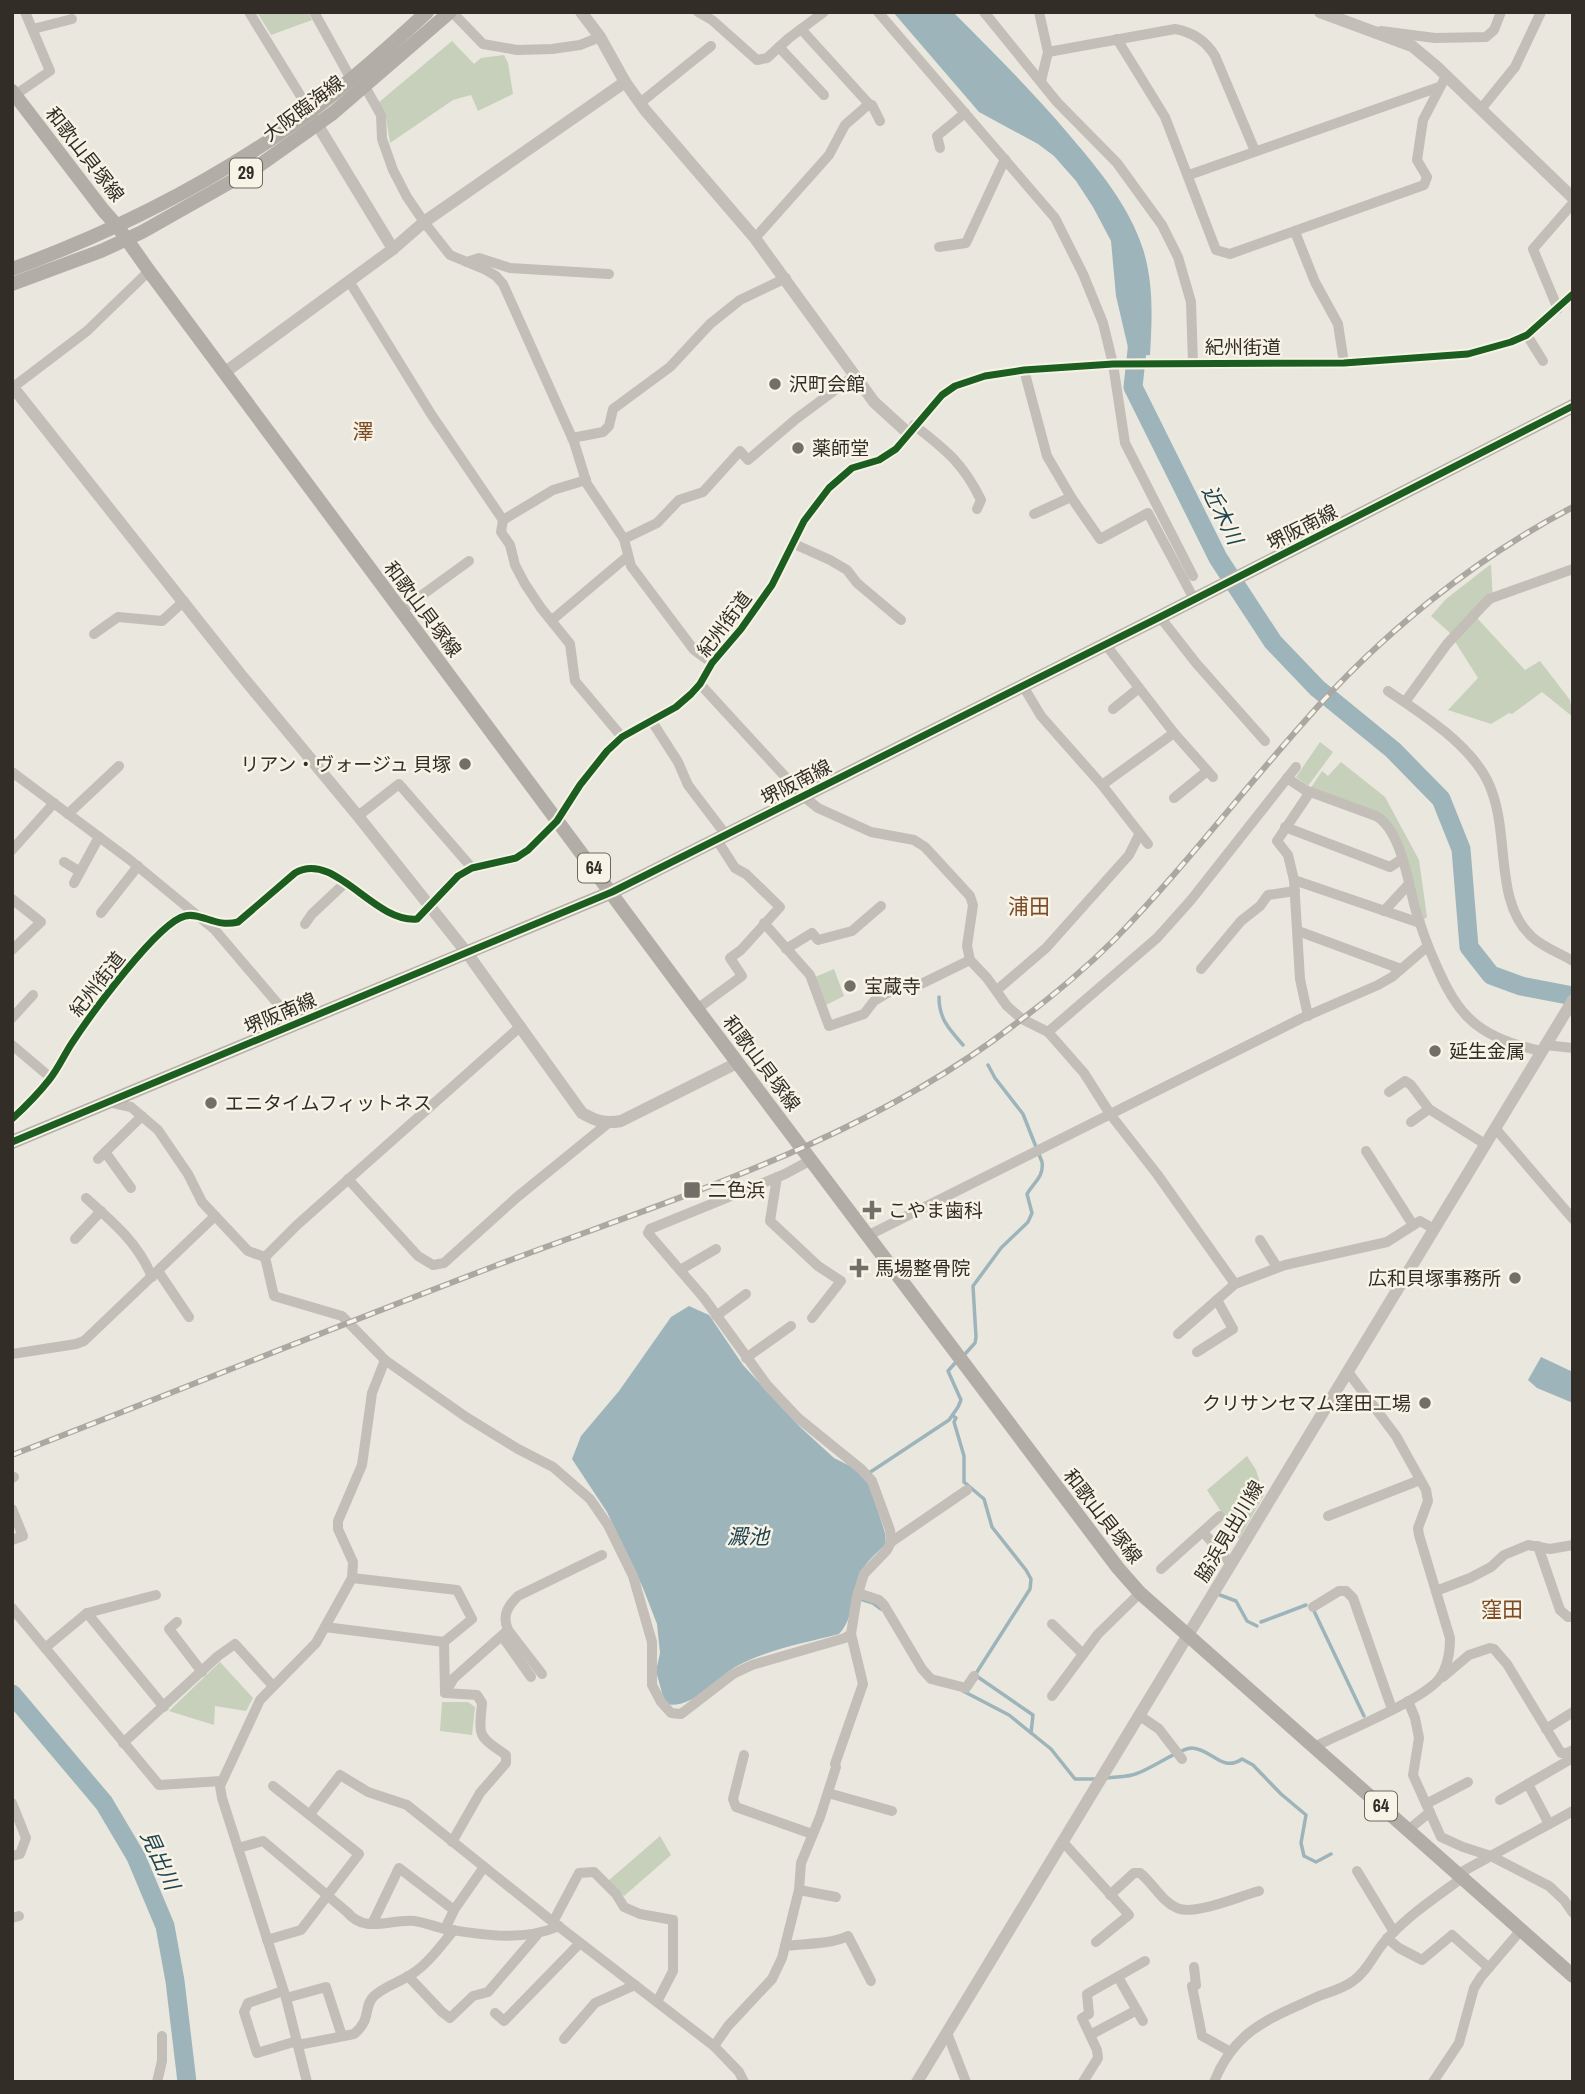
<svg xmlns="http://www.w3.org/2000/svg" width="1585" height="2094" viewBox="0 0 1585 2094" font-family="'Archivo Narrow','Noto Sans JP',sans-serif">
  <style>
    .green { fill: #c7d0ba }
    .water { fill: #9db5ba }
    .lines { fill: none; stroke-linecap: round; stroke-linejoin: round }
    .stream { stroke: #9db5ba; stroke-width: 3.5 }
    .river { stroke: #9db5ba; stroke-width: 19 }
    .minor { stroke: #c3bfb8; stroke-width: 10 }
    .tertiary { stroke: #c3bfb8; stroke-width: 12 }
    .secondary { stroke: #b4b0a9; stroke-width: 14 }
    .primary { stroke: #b2aea7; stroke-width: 14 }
    .rail-casing { stroke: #aba7a2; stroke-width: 6 }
    .rail { stroke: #f7f3e6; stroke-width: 3.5; stroke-dasharray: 10; stroke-linecap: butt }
    .cycleway-casing { stroke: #f7f3e6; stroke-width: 11 }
    .cycleway { stroke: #1b5e20; stroke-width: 7 }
    .poi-dot { fill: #736e67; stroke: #f7f3e6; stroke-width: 2.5 }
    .labels { text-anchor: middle; stroke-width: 5; stroke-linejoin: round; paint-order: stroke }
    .shield { fill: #f7f3e6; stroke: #6e6860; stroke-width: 2 }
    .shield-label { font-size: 18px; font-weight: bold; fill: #332d27 }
    .street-label { font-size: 19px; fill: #332d27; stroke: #f7f3e6 }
    .poi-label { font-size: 19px; fill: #332d27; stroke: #f7f3e6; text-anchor: start }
    .neighbourhood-label { font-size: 21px; fill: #7c4c27; stroke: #f7f3e6 }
    .water-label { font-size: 21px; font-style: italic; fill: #204451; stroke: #f7f3e6 }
  </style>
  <rect width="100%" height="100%" fill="#eae7df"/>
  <g class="green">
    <polygon points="257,12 308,12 312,20 271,35"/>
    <polygon points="452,41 474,64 481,58 504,55 508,63 513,94 478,111 471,95 453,100 390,143 385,111 378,103"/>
    <polygon points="1491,564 1493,603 1477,618 1525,670 1540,661 1570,700 1573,717 1542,692 1512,714 1509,713 1491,724 1448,710 1478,678 1449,632 1431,616 1446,599"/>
    <polygon points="1320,742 1333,752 1308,786 1296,777"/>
    <polygon points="1341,762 1385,797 1419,860 1427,917 1421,922 1389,824 1310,789 1322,771 1328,776"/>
    <polygon points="834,969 844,996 826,1005 815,977"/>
    <polygon points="1247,1456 1256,1470 1264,1495 1239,1539 1207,1490"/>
    <polygon points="220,1662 253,1698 246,1711 215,1706 214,1725 169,1711"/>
    <polygon points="442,1702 468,1702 475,1707 472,1735 440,1731"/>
    <polygon points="660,1836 671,1855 624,1896 608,1881"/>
  </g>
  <g class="water">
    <path d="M893 12H953C994 53 1034 93 1071 137 1100 171 1129 206 1143 249 1154 284 1152 320 1150 355L1130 356 1116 296 1111 241 1093 207 1076 181 1054 156 1038 144 979 112Z"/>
    <path d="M689 1306 709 1315 743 1365 799 1426 834 1458 854 1468 869 1483 885 1533 886 1544C876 1554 865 1562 860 1575 852 1596 854 1618 839 1634 804 1643 766 1650 735 1667 714 1680 692 1710 665 1704L656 1671 660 1653 657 1624 643 1588 607 1512 572 1459 581 1436 619 1391 671 1317Z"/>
    <polygon points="1541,1357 1573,1372 1573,1403 1537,1388 1528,1380"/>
  </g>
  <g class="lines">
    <g class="stream">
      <path d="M939 997C939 1019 949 1029 963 1045"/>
      <path d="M965 1354 975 1343 976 1337 973 1286 1001 1248 1028 1222 1032 1213 1027 1194C1034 1182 1044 1177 1042 1162L1023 1114 995 1078 988 1065"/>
      <polyline points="953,1416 956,1418 954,1422 964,1456 964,1482 984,1499 992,1527 1026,1570 1031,1579 1030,1589 975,1675 1033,1715 1031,1733"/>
      <polyline points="869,1473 949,1420 958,1407 961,1400 948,1371 956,1362"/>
      <polyline points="1220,1595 1236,1601 1247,1621 1257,1626"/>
      <polyline points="860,1599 873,1603 881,1609"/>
      <polyline points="1313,1609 1364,1716"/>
      <polyline points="1261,1622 1306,1605"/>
      <polyline points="963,1691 1009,1715 1051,1749 1075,1779 1097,1779"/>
      <path d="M1105 1778C1114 1777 1124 1777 1132 1775 1148 1772 1179 1748 1192 1748 1212 1749 1222 1773 1242 1759L1253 1765 1281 1794 1306 1815 1301 1843 1304 1856 1316 1862 1331 1854"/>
    </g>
    <g class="river">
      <polyline points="1139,332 1133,387 1218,558 1273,642 1317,688 1393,750 1441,799 1461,849 1469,947 1491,975 1521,986 1573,996"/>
      <polyline points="12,1694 104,1803 136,1857 165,1926 175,1981 187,2082"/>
    </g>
    <g class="minor">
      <polyline points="249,12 313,116"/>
      <polyline points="314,12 351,79"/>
      <polyline points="452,12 483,44 517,50 552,49 580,45 600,37"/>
      <polyline points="698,12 712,20 757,60 767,58 789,38 824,12"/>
      <polyline points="878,12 1055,218 1083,274 1103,323 1113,364 1125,443 1193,576"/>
      <polyline points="984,12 1057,102 1117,163 1162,225 1178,257 1191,302 1193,363"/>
      <polyline points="1039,12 1048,52 1041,81"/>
      <polyline points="33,29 72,19"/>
      <polyline points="801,29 869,104"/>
      <polyline points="1381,31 1435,38 1486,37 1494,30 1501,12"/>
      <polyline points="1117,39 1165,117 1216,250 1230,254 1424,185 1427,177 1417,160 1423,120 1446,76"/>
      <polyline points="779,47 824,95"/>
      <path d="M1048 52 1175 29C1192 32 1206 41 1215 56L1255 151"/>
      <polyline points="364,85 381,115 382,139 393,170 407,197 424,222 450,255 486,270 496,276 503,284 574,442 587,484 624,539 631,566 694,650 712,663"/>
      <polyline points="15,95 50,71 25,12"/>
      <polyline points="640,103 711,46"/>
      <polyline points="1481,109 1515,67 1541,12"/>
      <polyline points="940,148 937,136 965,113"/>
      <polyline points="1189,175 1439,87"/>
      <polyline points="1295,232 1315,282 1338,324 1344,363"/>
      <polyline points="755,238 829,155 845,125 869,104 872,105 880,121"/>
      <polyline points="939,247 966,243 1005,159"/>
      <polyline points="467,262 479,258 510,268 609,274"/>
      <polyline points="349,281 431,414 503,520 553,490 586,480"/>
      <polyline points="1558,309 1533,249 1573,203"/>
      <polyline points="1527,335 1543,361"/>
      <polyline points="1024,370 1047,456 1071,497 1100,539 1148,513 1194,599"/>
      <polyline points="12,388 87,331 149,271"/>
      <path d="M914 425C946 450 963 463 981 500L977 509"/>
      <polyline points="572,438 603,432 609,426 613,409 670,367 710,324 740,300 786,278"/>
      <polyline points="1034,514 1071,497"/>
      <polyline points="503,520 501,532 510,545 515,565 525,584 541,608 570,644 575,681 622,737"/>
      <polyline points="624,539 657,523 679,500 703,492 740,451 748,460 796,419 854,376"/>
      <polyline points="792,543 830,560 847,570 857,583 901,620"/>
      <polyline points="400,611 469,561"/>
      <polyline points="1160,617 1196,663 1265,741"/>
      <polyline points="552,620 628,556"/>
      <polyline points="94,634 118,617 162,621 184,601"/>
      <polyline points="1106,645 1174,733 1213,777"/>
      <polyline points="700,684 803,796 818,808 871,832 914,840 925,847 970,896 973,905 967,946 970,960 987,978 1007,1006 1022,1019 1048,1032 1084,1073 1110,1114 1157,1174 1235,1284"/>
      <polyline points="1023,686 1041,716 1102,785 1148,844"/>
      <path d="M1388 691C1421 713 1469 744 1487 780 1512 829 1492 899 1531 936 1542 947 1560 953 1573 961"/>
      <polyline points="1405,702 1447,644 1489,599 1573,569"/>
      <polyline points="1113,709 1139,688"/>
      <polyline points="651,720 678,762 688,785 726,835"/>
      <polyline points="12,772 130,860 215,930 295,1024"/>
      <polyline points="1102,785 1174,733"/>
      <polyline points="1174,798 1206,772"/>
      <polyline points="68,814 119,766"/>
      <polyline points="358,816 399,784 472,868"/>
      <polyline points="1285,827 1390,867 1402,859"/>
      <polyline points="12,850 54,803"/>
      <polyline points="64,862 79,871"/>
      <polyline points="1294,880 1420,923"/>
      <polyline points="74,883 99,837"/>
      <polyline points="12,899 41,922 12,950"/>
      <polyline points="1384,911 1409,884"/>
      <polyline points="101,913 138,866"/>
      <polyline points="764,923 810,975 829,1026 864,1014 874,1001 899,986 921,984 970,960"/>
      <polyline points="305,924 312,914 345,883"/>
      <polyline points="1298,931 1401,969"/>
      <path d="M1428 946C1455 1011 1469 1035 1541 1051"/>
      <polyline points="786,949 812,933 818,940 852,931 881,906"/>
      <polyline points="1201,969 1241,921 1260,906 1268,895 1295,891"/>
      <polyline points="997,990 1046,948 1129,855 1139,835"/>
      <polyline points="697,1009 742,976 730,958 741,950 780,907 746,874 735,868 717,840"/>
      <polyline points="1308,1016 1300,979 1294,880 1288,855 1277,841 1310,792"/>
      <polyline points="12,1018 33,995"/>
      <polyline points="1048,1032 1157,938 1191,900 1296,767"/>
      <polyline points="12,1045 51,1078"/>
      <polyline points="1545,1045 1573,1048"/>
      <polyline points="1389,1092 1405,1081 1411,1085 1429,1109 1485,1144"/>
      <polyline points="108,1102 131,1107 158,1130 188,1174 202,1202 248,1251 265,1257 297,1225 521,1026"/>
      <path d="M12 1119C25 1107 38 1094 49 1080 58 1069 64 1055 72 1043 89 1017 158 922 185 916 201 912 216 928 238 922L295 873C335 850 373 923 417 919L458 876 472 868 516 858 528 850 557 821 580 785 607 751 622 737 676 707 691 694 700 684 712 663 741 629 772 585 804 521 829 488 852 468 879 460 896 449 942 395 955 386 985 376 1024 370 1113 364 1344 363 1468 354 1511 342 1527 335 1573 294"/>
      <polyline points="1411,1122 1429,1109"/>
      <polyline points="1495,1128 1573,1219"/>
      <polyline points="1366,1151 1413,1225"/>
      <polyline points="105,1152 131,1188"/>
      <polyline points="98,1159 142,1116"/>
      <polyline points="777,1177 770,1221 818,1266 841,1281 812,1318"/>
      <polyline points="348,1179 418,1256 433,1265 444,1263 516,1198 607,1124"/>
      <path d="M86 1198C113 1222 138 1243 152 1277"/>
      <path d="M869 1235 1302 1018 1378 985 1392 977 1428 946C1423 932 1418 919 1414 904 1408 880 1400 829 1376 816L1305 790 1287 778"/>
      <polyline points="75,1239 101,1211"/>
      <polyline points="1260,1240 1277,1267"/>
      <polyline points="265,1257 274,1296 342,1316 385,1360 466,1417 518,1449 553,1467 590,1499 608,1525 633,1576 652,1642 652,1685 661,1702 671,1713 681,1714 733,1674 752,1665 845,1638 851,1634 857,1596 864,1574 887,1550 891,1542 890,1530 872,1481 861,1469 798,1418 767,1385 704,1298 648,1233 650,1229 785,1174 811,1160"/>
      <polyline points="680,1270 716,1249"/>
      <polyline points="158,1271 189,1317"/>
      <polyline points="716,1316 746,1294"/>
      <polyline points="1178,1334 1235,1284 1285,1265 1387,1242 1420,1221 1434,1229"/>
      <polyline points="1197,1352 1233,1329 1217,1300"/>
      <polyline points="12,1354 76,1344 84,1341 215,1216"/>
      <polyline points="746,1358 791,1326"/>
      <polyline points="12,1478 14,1477"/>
      <polyline points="12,1509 23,1536 12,1540"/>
      <polyline points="1328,1516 1420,1480"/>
      <polyline points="1203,1532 1231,1564"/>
      <polyline points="891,1542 967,1490"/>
      <polyline points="1538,1546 1560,1610 1568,1617 1573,1617"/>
      <polyline points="1161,1569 1220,1516"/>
      <path d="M352 1578 457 1590 472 1619 444 1642 445 1693 477 1695 482 1703C479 1737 477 1735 506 1755V1763L480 1793 452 1842"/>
      <polyline points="1436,1591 1470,1578 1491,1567 1504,1555 1528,1545 1550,1549 1573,1545"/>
      <polyline points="858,1593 879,1600 884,1605 922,1669 931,1679 966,1688 974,1676"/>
      <polyline points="1313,1607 1339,1591 1346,1591 1353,1598 1392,1709"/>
      <polyline points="12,1608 159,1785 221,1781"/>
      <polyline points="87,1613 164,1707"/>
      <polyline points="177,1622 169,1629 202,1672"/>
      <polyline points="1052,1624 1083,1654"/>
      <polyline points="325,1627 444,1642"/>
      <polyline points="508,1630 542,1674"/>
      <polyline points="502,1636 531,1677"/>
      <polyline points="45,1648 87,1613 156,1595"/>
      <polyline points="1443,1677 1469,1655 1490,1648 1494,1649 1507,1664 1561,1753 1567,1753 1573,1750"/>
      <path d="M445 1693 454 1678 508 1630C502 1616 507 1607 518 1596L602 1555"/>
      <polyline points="1052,1696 1098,1634 1140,1593"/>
      <polyline points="1408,1701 1415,1718 1419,1738 1413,1775 1441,1837 1463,1847 1491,1856 1549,1886 1564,1900 1573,1913"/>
      <polyline points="1140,1716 1159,1729 1182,1759"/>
      <polyline points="1546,1729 1573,1712"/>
      <polyline points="123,1743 218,1656 235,1644 273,1686"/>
      <path d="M1314 1747C1342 1733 1423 1700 1439 1679 1448 1667 1450 1652 1450 1638L1419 1535 1418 1528 1428 1501 1426 1490 1396 1436 1348 1372"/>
      <polyline points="744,1755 733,1799 736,1807 812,1834"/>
      <polyline points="1528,1784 1549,1824"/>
      <polyline points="828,1793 892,1811"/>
      <polyline points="1500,1800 1571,1759 1567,1753"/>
      <polyline points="12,1803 26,1838 20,1854 12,1856"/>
      <polyline points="1426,1804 1468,1782"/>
      <polyline points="310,1814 340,1775 368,1792 407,1805 553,1922 714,2046 739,2072 744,2082"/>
      <polyline points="1408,1830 1430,1812"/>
      <polyline points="1063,1842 1129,1915 1096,1942"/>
      <path d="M238 1848 263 1841 347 1912C365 1934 389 1919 414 1921 424 1922 435 1927 446 1929 483 1935 523 1942 559 1926"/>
      <polyline points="1357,1871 1394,1932"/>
      <polyline points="1458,1874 1573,1811"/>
      <polyline points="799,1890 836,1897"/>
      <path d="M1110 1895 1134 1873H1140C1153 1883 1161 1901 1177 1908 1194 1916 1240 1896 1259 1891"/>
      <polyline points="454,1910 484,1867"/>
      <polyline points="12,1918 19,1916"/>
      <polyline points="553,1922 579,1873 594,1872 616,1894 624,1907 640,1914 673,1920 673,1971 657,2002"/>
      <polyline points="372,1924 399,1868 454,1910 445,1929"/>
      <polyline points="1387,1938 1399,1948 1422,1960 1452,1935 1489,1968"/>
      <polyline points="267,1940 301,1930 359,1854 273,1786"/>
      <path d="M785 1946C806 1943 829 1945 848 1936L871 1981"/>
      <polyline points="1194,1967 1196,1985 1192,1986 1202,2036 1229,2051"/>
      <polyline points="408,1976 442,2012 450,2018 473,1996 488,1992 537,1935"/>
      <polyline points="1118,1977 1143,2021"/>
      <polyline points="283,1991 248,2003 244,2012 257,2053 297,2041"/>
      <polyline points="286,1998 326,1987 342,2036"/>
      <polyline points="495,2013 504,2021 580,1943"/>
      <polyline points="947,2033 966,2082"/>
      <polyline points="1090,2035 1137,2010"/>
      <polyline points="564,2039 595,2003 635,1985"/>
      <path d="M298 2045 354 2034C372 2020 363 2006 374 1996 385 1986 400 1982 412 1974 429 1963 442 1944 454 1930"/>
      <polyline points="714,2046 728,2026 772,1979 782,1958 799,1890 801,1863 820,1817 836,1767 835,1764 863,1684 851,1634"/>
      <polyline points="157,2082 162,2061 162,2036"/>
      <polyline points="307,2082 286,1998 222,1798 220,1786 260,1700 316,1643 352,1578 353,1562 338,1529 338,1521 362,1465 372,1393 385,1360"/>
      <polyline points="1083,2082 1098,2058 1097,2050 1082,2018 1089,2014 1087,1994 1145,1961"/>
      <path d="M1214 2082C1235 2029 1271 2018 1319 1996 1330 1992 1344 1988 1353 1981 1369 1970 1374 1952 1387 1939 1409 1915 1436 1897 1462 1878"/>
      <polyline points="1433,2082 1459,2043 1474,1988 1481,1977 1521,1930"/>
    </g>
    <g class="tertiary">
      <polyline points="581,12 600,37 625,82 645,110 754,237 874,402 908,433"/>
      <polyline points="1320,12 1412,46 1436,66 1573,198"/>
      <polyline points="317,124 393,249"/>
      <polyline points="224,373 393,249 424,222 625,82"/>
      <path d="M12 386 241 675 358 816 467 953 582 1113C596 1121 605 1124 621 1121L737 1063"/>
      <polyline points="917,2082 1573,1000"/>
    </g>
    <polyline class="secondary" points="12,1142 612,892 1160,617 1573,406"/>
    <g class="primary">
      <polyline points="12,91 103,210 118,227 149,271 697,1009 1118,1568 1140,1593 1573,1976"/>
      <path d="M12 269C111 233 205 186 292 125 339 92 384 52 427 12"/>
      <polyline points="12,284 101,251 142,232 257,167 333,113 450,12"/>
    </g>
    <defs>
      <path id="rail" d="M12 1455C175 1392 337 1326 500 1264 677 1197 862 1142 1014 1025 1049 999 1083 971 1114 940 1181 871 1240 794 1304 722 1379 636 1472 560 1573 507"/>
    </defs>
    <use href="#rail" class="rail-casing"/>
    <use href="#rail" class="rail"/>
    <defs>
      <g id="cycleway">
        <path d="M12 1119C25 1107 38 1094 49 1080 58 1069 64 1055 72 1043 89 1017 158 922 185 916 201 912 216 928 238 922L295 873C335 850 373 923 417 919L458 876 472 868 516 858 528 850 557 821 580 785 607 751 622 737 676 707 691 694 700 684 712 663 741 629 772 585 804 521 829 488 852 468 879 460 896 449 942 395 955 386 985 376 1024 370 1113 364 1344 363 1468 354 1511 342 1527 335 1573 294"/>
        <polyline points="12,1142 612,892 1160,617 1573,406"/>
      </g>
    </defs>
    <use href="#cycleway" class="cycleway-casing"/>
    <use href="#cycleway" class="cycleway"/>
  </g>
  <g class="poi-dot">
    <circle cx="775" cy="384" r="7"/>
    <circle cx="798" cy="448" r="7"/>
    <circle cx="465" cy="764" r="7"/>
    <circle cx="850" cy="986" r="7"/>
    <circle cx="1435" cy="1051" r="7"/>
    <circle cx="211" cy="1103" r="7"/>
    <rect x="683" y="1181" width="18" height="18" rx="3.5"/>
    <path d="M868.5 1199.5h7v7h7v7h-7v7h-7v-7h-7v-7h7z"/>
    <path d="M855.5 1257.5h7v7h7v7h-7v7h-7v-7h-7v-7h7z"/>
    <circle cx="1515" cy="1278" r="7"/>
    <circle cx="1425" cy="1403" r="7"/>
  </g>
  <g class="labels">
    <g class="shield">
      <rect x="230" y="158.5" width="32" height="29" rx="5"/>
      <rect x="578" y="853.5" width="32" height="29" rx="5"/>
      <rect x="1365" y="1791.5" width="32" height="29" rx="5"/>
    </g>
    <g class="shield-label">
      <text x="246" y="179">29</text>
      <text x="594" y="874">64</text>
      <text x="1381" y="1812">64</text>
    </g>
    <g class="street-label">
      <text transform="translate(303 108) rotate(-37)" y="7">大阪臨海線</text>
      <text transform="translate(85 154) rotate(52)" y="7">和歌山貝塚線</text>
      <text x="1243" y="354">紀州街道</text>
      <text transform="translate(1302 527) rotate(-27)" y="7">堺阪南線</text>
      <text transform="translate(423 609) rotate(53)" y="7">和歌山貝塚線</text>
      <text transform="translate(724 624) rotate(-53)" y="7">紀州街道</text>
      <text transform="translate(796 782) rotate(-27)" y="7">堺阪南線</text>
      <text transform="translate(97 984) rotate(-52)" y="7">紀州街道</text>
      <text transform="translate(280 1013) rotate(-23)" y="7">堺阪南線</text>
      <text transform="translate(762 1063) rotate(53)" y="7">和歌山貝塚線</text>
      <text transform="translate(1103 1516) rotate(52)" y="7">和歌山貝塚線</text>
      <text transform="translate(1229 1531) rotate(-59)" y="7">脇浜見出川線</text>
    </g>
    <g class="poi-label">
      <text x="789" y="391">沢町会館</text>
      <text x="812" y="455">薬師堂</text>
      <text x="451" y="771" text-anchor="end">リアン・ヴォージュ 貝塚</text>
      <text x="864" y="993">宝蔵寺</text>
      <text x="1449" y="1058">延生金属</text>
      <text x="225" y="1110">エニタイムフィットネス</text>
      <text x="708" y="1197">二色浜</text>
      <text x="888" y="1217">こやま歯科</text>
      <text x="875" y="1275">馬場整骨院</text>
      <text x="1501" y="1285" text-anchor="end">広和貝塚事務所</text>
      <text x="1411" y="1410" text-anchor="end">クリサンセマム窪田工場</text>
    </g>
    <g class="neighbourhood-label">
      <text x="363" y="439">澤</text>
      <text x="1029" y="914">浦田</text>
      <text x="1502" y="1617">窪田</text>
    </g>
    <g class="water-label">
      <text transform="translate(1222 515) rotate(63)" y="7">近木川</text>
      <text x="748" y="1544">澱池</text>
      <text transform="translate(160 1860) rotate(65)" y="7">見出川</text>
    </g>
  </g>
  <rect width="1585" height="2094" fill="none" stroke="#332d27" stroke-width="28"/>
</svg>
